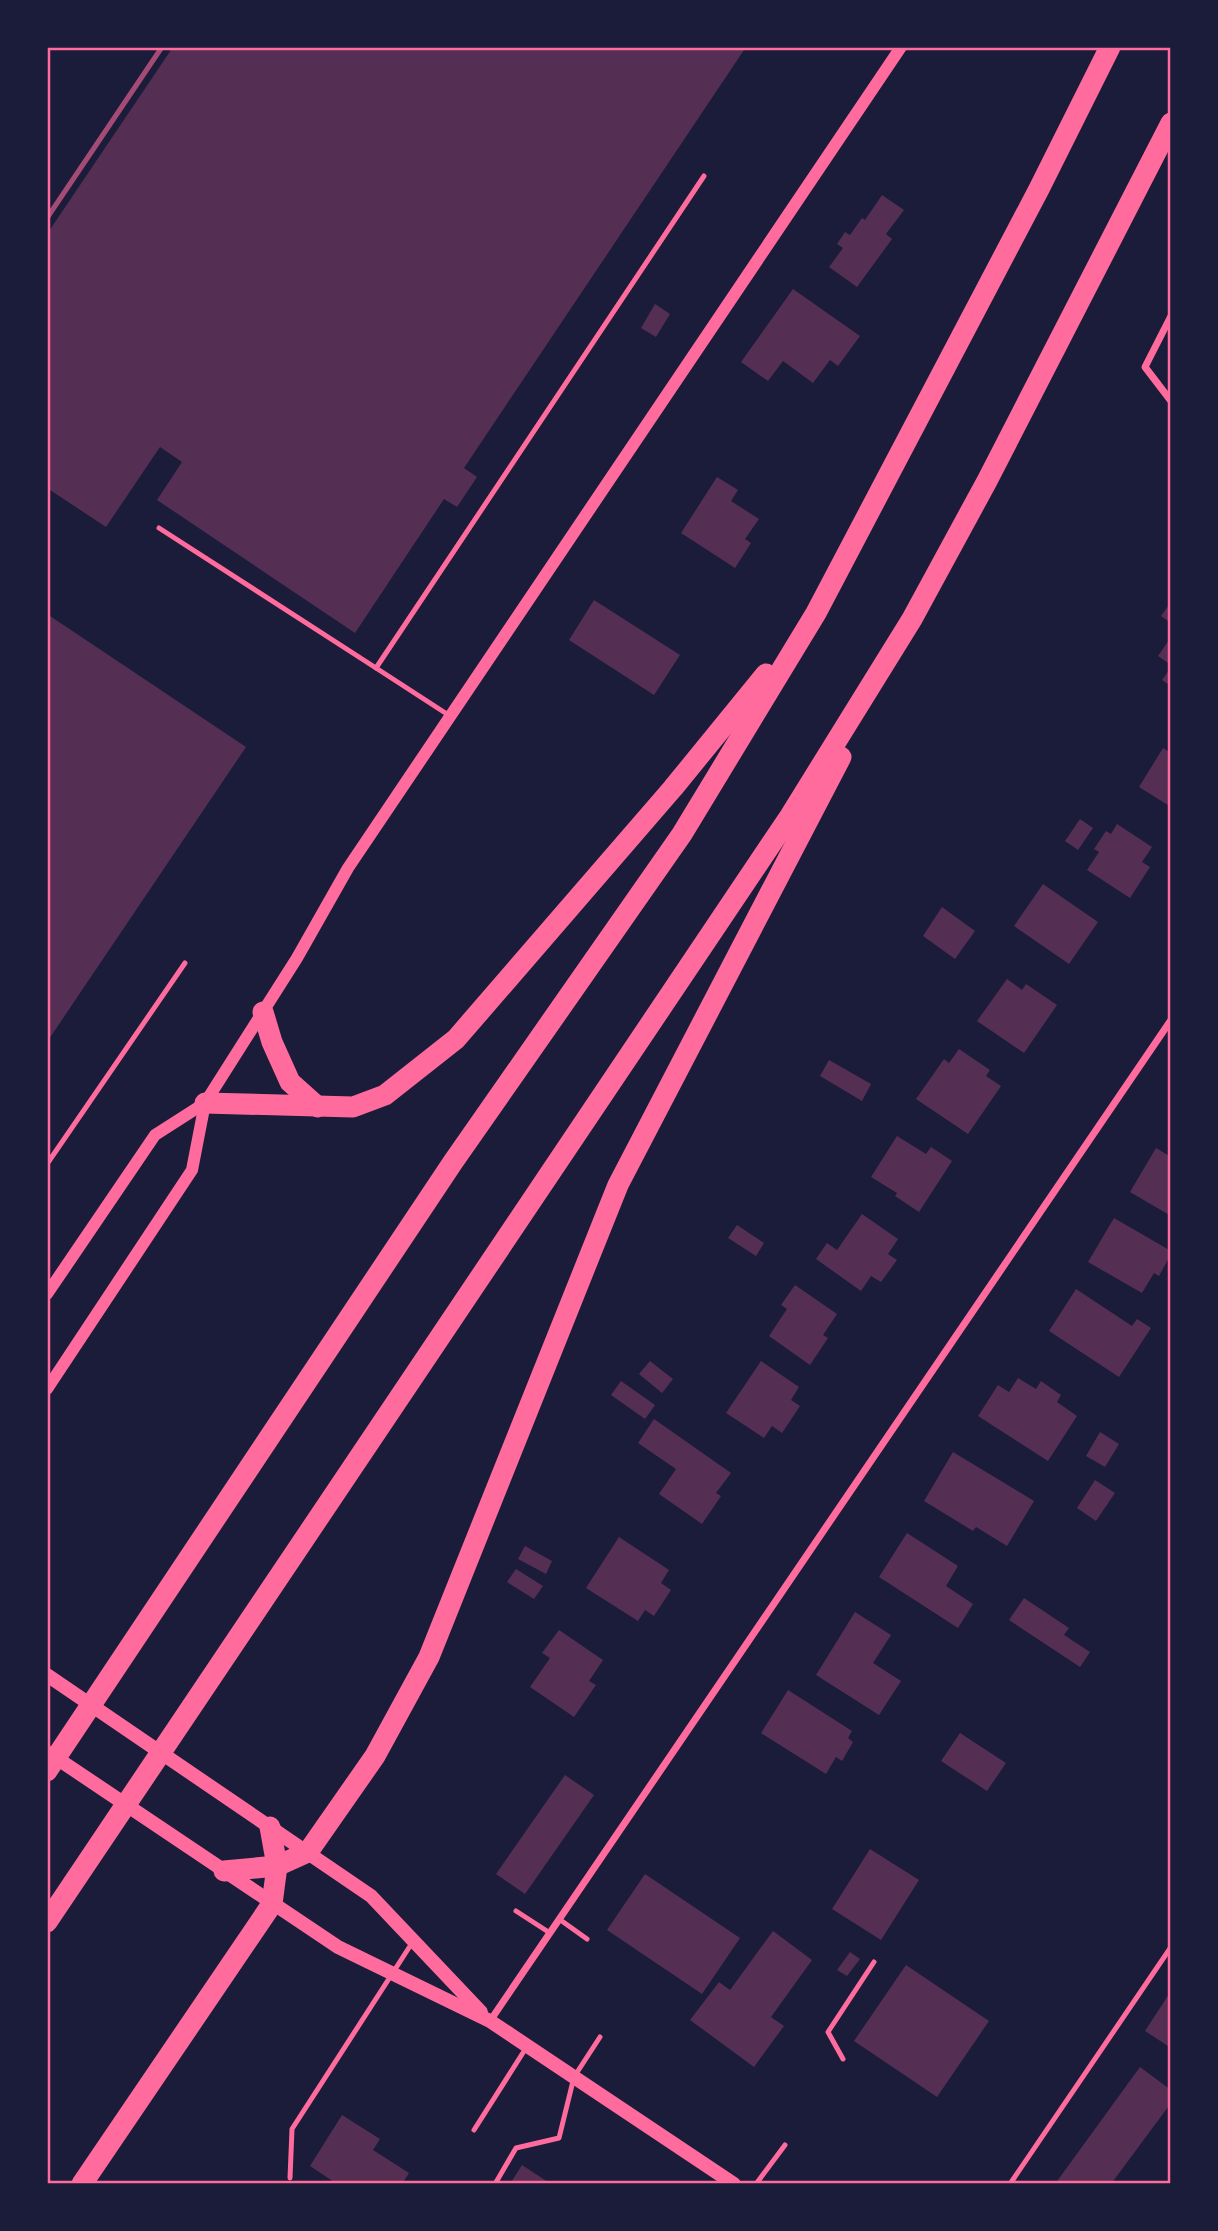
<svg xmlns="http://www.w3.org/2000/svg" width="1218" height="2231" viewBox="0 0 1218 2231" font-family="Roboto,sans-serif">
  <style>
    .building { fill: #542f53 }
    .lines { fill: none; stroke-linecap: round; stroke-linejoin: round }
    .service { stroke: #ff6b9d; stroke-width: 5 }
    .minor { stroke: #ff6b9d; stroke-width: 7 }
    .tertiary { stroke: #ff6b9d; stroke-width: 12 }
    .secondary { stroke: #ff6b9d; stroke-width: 14 }
    .motorway { stroke: #ff6b9d; stroke-width: 21 }
    .rail { stroke: #a44b75; stroke-width: 5 }
    .neatline { fill: none; stroke: #ff6b9d; stroke-width: 2.5 }
  </style>
  <rect width="100%" height="100%" fill="#1b1b3a"/>
  <g class="building">
    <polygon points="173,47 746,47 464,468 477,477 457,507 444,499 355,633 157,500 182,462 160,447 106,527 47,488 47,234"/>
    <polygon points="882,195 904,210 886,234 892,239 857,287 829,267 843,248 837,244 845,232 850,235 862,218 865,220"/>
    <polygon points="793,289 860,336 838,366 830,360 813,383 783,361 768,381 741,362"/>
    <polygon points="655,304 670,314 656,337 641,328"/>
    <polygon points="717,477 738,490 731,501 759,519 745,539 751,543 735,568 681,533"/>
    <polygon points="594,600 680,655 654,695 569,640"/>
    <polygon points="1171,602 1171,623 1161,616"/>
    <polygon points="47,614 246,747 47,1042"/>
    <polygon points="1171,637 1171,665 1158,656"/>
    <polygon points="1171,667 1171,686 1162,680"/>
    <polygon points="1163,748 1171,753 1171,807 1139,787"/>
    <polygon points="1080,819 1093,828 1078,850 1065,841"/>
    <polygon points="1117,824 1152,847 1142,862 1150,867 1130,898 1087,870 1099,852 1094,849 1106,831 1111,834"/>
    <polygon points="1043,884 1098,922 1069,964 1014,926"/>
    <polygon points="942,907 975,931 955,959 923,936"/>
    <polygon points="1007,979 1022,990 1026,984 1057,1005 1024,1053 977,1021"/>
    <polygon points="959,1049 990,1070 986,1076 1001,1086 968,1134 916,1099 944,1059 949,1063"/>
    <polygon points="829,1060 871,1084 862,1101 820,1076"/>
    <polygon points="897,1136 926,1154 931,1147 952,1161 919,1212 895,1196 897,1193 871,1177"/>
    <polygon points="1156,1148 1171,1157 1171,1216 1130,1192"/>
    <polygon points="862,1214 898,1239 888,1254 897,1260 881,1282 871,1276 861,1291 816,1259 827,1243 837,1250"/>
    <polygon points="1114,1218 1171,1251 1171,1254 1159,1276 1154,1273 1142,1293 1088,1262"/>
    <polygon points="737,1225 764,1243 756,1256 728,1238"/>
    <polygon points="795,1285 837,1314 823,1335 828,1338 810,1365 769,1336 787,1309 781,1305"/>
    <polygon points="1076,1289 1132,1326 1137,1319 1151,1328 1119,1377 1049,1331"/>
    <polygon points="650,1361 673,1379 662,1393 639,1374"/>
    <polygon points="761,1361 799,1387 791,1400 800,1406 782,1433 772,1426 764,1438 726,1413"/>
    <polygon points="1018,1378 1036,1389 1041,1381 1061,1395 1057,1402 1077,1416 1048,1461 978,1416 998,1385 1009,1392"/>
    <polygon points="621,1381 655,1405 645,1419 611,1395"/>
    <polygon points="654,1419 731,1473 716,1493 721,1496 702,1524 659,1494 676,1469 638,1443"/>
    <polygon points="1100,1432 1119,1444 1105,1467 1086,1456"/>
    <polygon points="953,1452 1034,1501 1007,1546 976,1527 973,1531 924,1501"/>
    <polygon points="1095,1480 1115,1493 1096,1521 1077,1508"/>
    <polygon points="907,1533 958,1566 946,1586 973,1604 958,1628 879,1577"/>
    <polygon points="619,1537 669,1570 661,1583 671,1590 654,1616 645,1610 638,1621 586,1588"/>
    <polygon points="525,1546 552,1561 546,1574 518,1559"/>
    <polygon points="516,1569 543,1586 534,1599 507,1582"/>
    <polygon points="1024,1598 1069,1628 1064,1635 1090,1652 1080,1667 1009,1620"/>
    <polygon points="855,1612 891,1635 873,1663 901,1681 879,1715 816,1675"/>
    <polygon points="559,1630 603,1660 589,1681 596,1685 574,1717 530,1687 550,1658 542,1653"/>
    <polygon points="788,1690 852,1731 848,1738 853,1742 842,1761 836,1757 826,1774 761,1733"/>
    <polygon points="960,1733 1006,1763 987,1791 941,1761"/>
    <polygon points="565,1775 594,1795 525,1894 496,1874"/>
    <polygon points="870,1849 919,1880 881,1940 832,1909"/>
    <polygon points="645,1874 740,1938 702,1994 607,1930"/>
    <polygon points="773,1931 812,1960 771,2017 784,2026 754,2067 690,2020 719,1982 730,1990"/>
    <polygon points="850,1952 860,1959 847,1976 837,1970"/>
    <polygon points="906,1965 989,2021 937,2097 854,2041"/>
    <polygon points="1171,1991 1171,2048 1145,2031"/>
    <polygon points="1140,2067 1171,2090 1171,2103 1111,2184 1055,2184"/>
    <polygon points="342,2115 380,2139 373,2150 409,2173 402,2184 337,2184 310,2166"/>
    <polygon points="522,2165 551,2184 510,2184"/>
  </g>
  <g class="lines">
    <g class="service">
      <polyline points="159,528 376,668"/>
      <polyline points="450,716 376,668 704,176"/>
      <polyline points="47,1164 185,963"/>
      <polyline points="516,1911 550,1933"/>
      <polyline points="559,1919 587,1939"/>
      <polyline points="843,2059 828,2032 874,1962"/>
      <polyline points="474,2130 526,2048"/>
      <polyline points="290,2178 292,2129 412,1943"/>
      <polyline points="495,2184 516,2148 559,2138 574,2077 600,2037"/>
      <polyline points="756,2184 785,2145"/>
      <polyline points="1010,2184 1171,1947"/>
    </g>
    <g class="minor">
      <polyline points="1171,316 1145,367 1171,401"/>
      <polyline points="490,2021 1171,1020"/>
    </g>
    <g class="tertiary">
      <polyline points="47,1294 155,1135 205,1103"/>
      <polyline points="47,1389 192,1170 205,1103 297,958 348,868 901,47"/>
    </g>
    <g class="secondary">
      <polyline points="47,1675 371,1896 481,2012"/>
      <polyline points="49,1753 338,1947 490,2021 734,2184"/>
    </g>
    <g class="motorway">
      <polyline points="263,1012 272,1042 290,1082 318,1107"/>
      <polyline points="205,1103 353,1107 385,1095 456,1039 673,788 766,674"/>
      <polyline points="47,1771 453,1162 682,834 816,613 1039,189 1110,47"/>
      <polyline points="224,1871 277,1866 308,1852 375,1756 429,1657 618,1185 841,757"/>
      <polyline points="47,1922 790,816 912,619 987,481 1171,123"/>
      <polyline points="82,2184 272,1904 277,1866 270,1827"/>
    </g>
    <polyline class="rail" points="47,218 162,47"/>
  </g>
  <rect width="1218" height="2231" fill="none" stroke="#1b1b3a" stroke-width="98"/>
  <rect x="49" y="49" width="1120" height="2133" class="neatline"/>
</svg>
